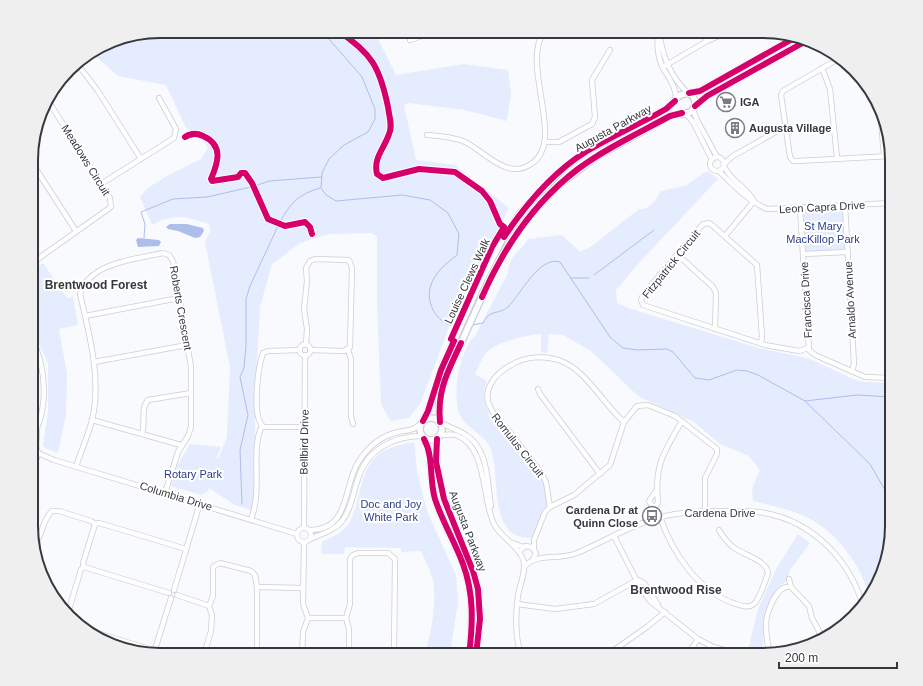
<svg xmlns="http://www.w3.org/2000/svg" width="923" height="686" viewBox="0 0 923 686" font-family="Helvetica,sans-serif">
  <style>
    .green { fill: #e5ecfd }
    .water { fill: #aebeea }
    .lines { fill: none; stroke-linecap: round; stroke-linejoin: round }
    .stream { stroke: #aebeea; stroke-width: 1 }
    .minor-casing { stroke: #ccced2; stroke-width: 6 }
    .major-casing { stroke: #ccced2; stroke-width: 8 }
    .minor { stroke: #fefeff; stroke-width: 4.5 }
    .major { stroke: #fefeff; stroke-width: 5.5 }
    .cycleway-casing { stroke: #fff; stroke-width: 8 }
    .cycleway { stroke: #d6006c; stroke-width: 6 }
    .labels { text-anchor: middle; stroke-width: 4; stroke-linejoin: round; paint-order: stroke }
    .poi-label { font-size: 11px; font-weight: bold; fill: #36383d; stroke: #fff; text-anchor: start }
    .street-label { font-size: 11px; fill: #36383d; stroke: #fff }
    .park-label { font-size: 11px; fill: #2d4089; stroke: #fff }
    .neighbourhood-label { font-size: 12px; font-weight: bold; fill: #36383d; stroke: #fff }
    .rim { fill: none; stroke: #36383d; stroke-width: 2 }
  </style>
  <rect width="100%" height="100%" fill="#f8fafd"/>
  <g class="green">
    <path d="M160 31H374L396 75 463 64 508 70 511 94 507 121 465 110 408 103 404 105 416 160 455 165 509 208 451 322 420 404 409 418 391 421 381 405 377 304V237L372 233 329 234 300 243 272 264 260 307 255 398V511L235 505 209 488 208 491 201 495 171 486 177 466 190 444 221 447 216 459 219 457 227 437 230 367 205 242 211 230 209 224C186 217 175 212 152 225L140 197 148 188 165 177 201 159 208 148 204 142 186 128 166 85 118 76 92 53 118 38Z"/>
    <path d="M707 171 718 179 636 266 616 290 617 303 631 309 762 349 808 358 853 379 864 382 892 383V535L882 575 869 596C862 567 839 536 814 521 796 510 773 506 753 501L752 489 760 470 749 456 720 444 694 422 638 396 591 351 563 335 549 334 547 353 541 352V334C526 335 495 342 485 354 481 360 478 368 475 374L487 381C480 395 486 414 496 425 500 429 504 433 507 437L511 434 546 482 550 507 545 512 534 538C529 538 521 538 516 535 489 521 501 472 490 447 485 436 469 429 462 419 450 401 459 350 475 336L508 273C509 255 520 253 528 239L562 235 580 252 592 246 639 209C651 210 655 200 661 191L685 186Z"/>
    <polygon points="803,210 808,210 814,213 843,211 845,249 805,252"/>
    <polygon points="43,263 67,298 73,297 78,325 59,329 67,374 66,415 58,453 45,448 43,445 48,412 48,363 32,329 32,271"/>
    <path d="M414 442 417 472 428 514 456 575 458 602 450 655H425C431 632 437 604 433 580 431 571 425 560 421 551L401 552V548L345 547 344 554H321L322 542C332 537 343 533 349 523 364 497 357 461 390 448 397 445 406 444 414 442Z"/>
    <polygon points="798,534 810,543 790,570 787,581 778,587 764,616 763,654 748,650 758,609 776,569"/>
  </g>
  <g class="water">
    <polygon points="170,224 187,224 203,228 204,231 200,237 195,238 178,231 168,229 166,227"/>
    <polygon points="138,238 159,240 161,242 159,246 138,247 136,240"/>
  </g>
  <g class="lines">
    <g class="stream">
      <path d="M322 31 362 77 375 109V119L368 132 344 145 329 159 322 173 321 188 326 195 336 201 402 195 430 200 448 213 459 234 457 255C447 263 435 272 431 285 424 303 439 328 459 326"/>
      <polyline points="255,186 269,181 321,177"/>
      <path d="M280 222C290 203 299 194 320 188"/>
      <polyline points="144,238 145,224 141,212 173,199 207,197 251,187"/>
      <polyline points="594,275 654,230"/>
      <polyline points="571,278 589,278"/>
      <path d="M472 325 483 323C490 309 498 315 508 307 520 295 540 255 560 262L610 337 623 348 637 350 667 349 673 352 695 378 709 380 737 370 747 371 758 375 805 401 870 464 886 492 892 508"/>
      <polyline points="805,401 857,395 892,397"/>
      <polyline points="242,504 240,450 248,415 240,377 244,368 246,346 246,299 250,286 278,226"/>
    </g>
    <defs>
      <g id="minor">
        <polyline points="477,31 498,35 532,32 542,34"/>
        <path d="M658 31C657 44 657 56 663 68 669 78 676 87 676 99"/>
        <polyline points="701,31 707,41"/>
        <path d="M660 35C662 56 672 79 688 93"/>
        <polyline points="410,40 438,31"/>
        <polyline points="840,58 783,91 781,95 790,157 793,161 797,161 891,156"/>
        <polyline points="76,62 98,91 141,159"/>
        <polyline points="663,67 707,41 731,31"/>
        <polyline points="822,68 830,89 837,158"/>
        <polyline points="693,110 697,120 717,157"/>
        <polyline points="880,110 884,156"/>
        <polyline points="685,113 693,122 712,160"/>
        <path d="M427 135C439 136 452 137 463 141 484 150 506 181 531 164 567 141 520 67 544 31"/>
        <polyline points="546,142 559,142 592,124 595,117 592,80 610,50"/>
        <circle cx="717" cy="164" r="7"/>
        <polyline points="32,163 76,231"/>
        <polyline points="724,164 733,156 781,129 787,128"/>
        <path d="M724 166C730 181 747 187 754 201"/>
        <path d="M719 171C734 186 747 200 767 209L892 203"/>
        <polyline points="101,184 174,138 176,129 159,98"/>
        <polyline points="890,203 892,233"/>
        <polyline points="845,206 854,364 852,371"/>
        <polyline points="800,208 809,350 815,355 865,377 892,378"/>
        <polyline points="725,236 754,201"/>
        <polyline points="32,249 38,259"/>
        <polyline points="677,254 713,287 716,293 715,329"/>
        <polyline points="804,254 847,252"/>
        <polyline points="32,263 111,207 110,198 47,99"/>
        <polyline points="85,316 179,298"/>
        <polyline points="761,343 762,336 757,265 712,225 709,223 703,224 643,295 641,300 643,305 765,345 799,351 808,348"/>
        <circle cx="305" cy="350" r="5.5"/>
        <polyline points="306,345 307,329 304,309 307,281 306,268 310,261 315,259 349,260 352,268 350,347 344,351 310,350"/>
        <path d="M300 350 268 351 263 353C258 367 251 419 264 427H305"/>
        <polyline points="348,350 351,359 351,416 353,424"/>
        <polyline points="94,362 187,345"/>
        <polyline points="538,389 540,394 600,474"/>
        <polyline points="92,420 181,445"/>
        <path d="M441 423C449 427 459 430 466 435 489 449 487 483 491 506"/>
        <path d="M142 434C146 422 140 409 148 400L191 393"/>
        <path d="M441 435C446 435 451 434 456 435 488 447 481 497 494 524 501 538 518 545 523 559 527 569 520 585 518 595 516 608 514 645 523 655"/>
        <path d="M31 439C49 411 47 369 32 339"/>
        <polyline points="36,448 37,432"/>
        <polyline points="38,453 54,460 297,534"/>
        <polyline points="31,461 37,458 38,453 37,449 31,446"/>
        <path d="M76 467C81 451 88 436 92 420 102 380 89 333 80 294 90 262 136 259 163 253L169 255 173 261 191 367V427L188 436 178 452 165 493"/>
        <path d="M656 491 649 501 652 506H656L658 502C654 465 664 452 682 421"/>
        <path d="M550 507 546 482 540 471C530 458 520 445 510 433 504 425 496 418 491 409 480 390 496 373 511 365 526 356 545 355 561 361 586 370 603 404 624 422"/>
        <path d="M660 517C672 552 697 590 733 603 740 605 747 609 754 604 760 598 765 582 768 573 767 560 743 555 733 547 727 542 723 537 719 530"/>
        <path d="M251 519C263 491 250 449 262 426"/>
        <polyline points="95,524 83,563 84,567 169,593"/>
        <polyline points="95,524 99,523 186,549"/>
        <polyline points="304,528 305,355"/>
        <circle cx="304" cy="535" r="7"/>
        <path d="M309 530C352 530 342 486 359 461 368 447 381 436 398 432 407 430 414 431 420 424"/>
        <polyline points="614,536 640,587 650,601 698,639 713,647 744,655"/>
        <path d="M310 539C321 534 334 531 342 521 351 510 353 493 358 479 366 451 392 436 421 436"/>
        <polyline points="513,543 523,547"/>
        <path d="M34 546C43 535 42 520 52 511H59L91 521 95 524"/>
        <polyline points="534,549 534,540 545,512 550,507 574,495 610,465 624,422 637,406 648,405 675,416 717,449 717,454 705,478 705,511"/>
        <polyline points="521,550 525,546 532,547 536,553 533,559"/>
        <path d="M524 567C537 552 558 561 577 553 603 542 627 527 654 519 675 512 696 512 717 511 733 511 749 510 765 513 813 522 850 560 863 606"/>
        <polyline points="789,579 791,587 809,606 812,618 819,631 821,641"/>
        <polyline points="638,580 644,583 658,605"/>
        <polyline points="257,587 303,588"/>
        <polyline points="174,590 200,503"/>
        <polyline points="177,595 209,606"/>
        <polyline points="517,604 555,609 594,604 637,580"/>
        <polyline points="68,613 81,569 84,567"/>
        <polyline points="308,618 346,618"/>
        <polyline points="87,630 153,650 156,646 171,598"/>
        <path d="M769 654C768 642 764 628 767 616 770 606 778 584 791 587"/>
        <polyline points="204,655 211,631 212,615 209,606 213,596 213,567 220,563 251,571 255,575 257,587 257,655"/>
        <polyline points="302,655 303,632 308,618 303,604 304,542"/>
        <polyline points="349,655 349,629 346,618 350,604 350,559 353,555 358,553 388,553 395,559 394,655"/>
        <polyline points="529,655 549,655"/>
        <polyline points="584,655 614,650 647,627 665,612"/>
        <polyline points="687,655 698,639"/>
      </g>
      <g id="major">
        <polyline points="689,93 700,91 796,37"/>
        <polyline points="695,106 707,96 808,40"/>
        <circle cx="431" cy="429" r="11"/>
        <polyline points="423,421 428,411 441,370 480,283 502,240 521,212 564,168 587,151 666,109 680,95 688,93 693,96 696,104 691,112 670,116 596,157 559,185 532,213 515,234 494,270 447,374 439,399 440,422"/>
        <path d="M424 439C434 457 429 479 435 499 442 521 455 542 463 564 474 594 473 623 469 655"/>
        <polyline points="437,439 436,462 444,499 473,571 478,589 480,619 476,655"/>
      </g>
    </defs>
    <use href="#minor" class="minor-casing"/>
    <use href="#major" class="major-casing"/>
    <use href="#minor" class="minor"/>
    <use href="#major" class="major"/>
    <defs>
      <g id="cycleway">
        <path d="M338 31C372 53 380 68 388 107 389 116 393 126 389 134 384 149 373 158 377 174L383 178 419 169 455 172 482 191 490 201 500 224 504 227 492 247 451 339"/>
        <polyline points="689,93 700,91 796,37"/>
        <polyline points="695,106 707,96 808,40"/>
        <path d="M185 137C191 133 197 133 203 136 224 145 218 163 211 179L212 181 238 177 241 173H245L252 183 268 219 285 226 305 222 310 227 312 234"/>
        <path d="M504 237C526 204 553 172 587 151 612 136 640 124 666 109L675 101"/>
        <path d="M482 297C504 247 533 203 578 169 606 148 639 133 670 116L682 113"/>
        <polyline points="423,421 428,411 441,370 454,341"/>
        <path d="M440 422C437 389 448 372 461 343"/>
        <path d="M424 439C434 457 429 479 435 499 442 521 455 542 463 564 474 594 473 623 469 655"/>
        <polyline points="437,439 436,462 444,499 473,571 478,589 480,619 476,655"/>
      </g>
    </defs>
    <use href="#cycleway" class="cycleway-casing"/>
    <use href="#cycleway" class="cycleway"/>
  </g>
  <defs>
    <symbol id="supermarket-ring" viewBox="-11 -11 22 22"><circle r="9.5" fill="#fff" stroke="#7a7c80" stroke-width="1.5"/><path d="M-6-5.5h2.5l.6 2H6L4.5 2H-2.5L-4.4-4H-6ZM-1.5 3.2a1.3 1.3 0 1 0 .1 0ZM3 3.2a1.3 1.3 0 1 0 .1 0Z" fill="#7a7c80"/></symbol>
    <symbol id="building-ring" viewBox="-11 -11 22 22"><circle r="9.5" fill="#fff" stroke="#7a7c80" stroke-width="1.5"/><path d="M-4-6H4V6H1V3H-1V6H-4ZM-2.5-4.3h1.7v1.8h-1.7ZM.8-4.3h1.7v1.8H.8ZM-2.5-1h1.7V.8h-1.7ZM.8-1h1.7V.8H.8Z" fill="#7a7c80"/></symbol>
    <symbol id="bus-ring" viewBox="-11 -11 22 22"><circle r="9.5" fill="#fff" stroke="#7a7c80" stroke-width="1.5"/><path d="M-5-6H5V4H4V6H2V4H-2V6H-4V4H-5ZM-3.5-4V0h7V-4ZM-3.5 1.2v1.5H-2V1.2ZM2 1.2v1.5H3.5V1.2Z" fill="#7a7c80"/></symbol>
  </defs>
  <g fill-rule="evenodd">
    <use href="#supermarket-ring" x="715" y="91" width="22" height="22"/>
    <use href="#building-ring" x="724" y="117" width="22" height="22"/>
    <use href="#bus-ring" x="641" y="505" width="22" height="22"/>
  </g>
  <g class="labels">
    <g class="poi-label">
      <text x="740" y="106">IGA</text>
      <text x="749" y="132">Augusta Village</text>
      <text x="638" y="514" text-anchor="end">Cardena Dr at<tspan x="638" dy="13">Quinn Close</tspan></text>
    </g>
    <g class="street-label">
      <text transform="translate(613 128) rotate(-29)" y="4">Augusta Parkway</text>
      <text transform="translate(86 160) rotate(58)" y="4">Meadows Circuit</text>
      <text transform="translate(822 207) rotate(-3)" y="4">Leon Capra Drive</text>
      <text transform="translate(671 264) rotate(-51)" y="4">Fitzpatrick Circuit</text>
      <text transform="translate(467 281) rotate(-65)" y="4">Louise Clews Walk</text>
      <text transform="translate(806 300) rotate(-93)" y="4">Francisca Drive</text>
      <text transform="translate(850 300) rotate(-93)" y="4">Arnaldo Avenue</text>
      <text transform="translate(181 308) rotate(80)" y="4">Roberts Crescent</text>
      <text transform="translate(304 442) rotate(-89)" y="4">Bellbird Drive</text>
      <text transform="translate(518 445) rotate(52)" y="4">Romulus Circuit</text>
      <text transform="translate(176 496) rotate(17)" y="4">Columbia Drive</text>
      <text x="720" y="517">Cardena Drive</text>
      <text transform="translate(468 531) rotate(69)" y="4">Augusta Parkway</text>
    </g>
    <g class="park-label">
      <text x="823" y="230">St Mary<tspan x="823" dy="13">MacKillop Park</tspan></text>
      <text x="193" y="478">Rotary Park</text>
      <text x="391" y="508">Doc and Joy<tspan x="391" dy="13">White Park</tspan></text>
    </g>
    <g class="neighbourhood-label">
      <text x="96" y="289">Brentwood Forest</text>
      <text x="676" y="594">Brentwood Rise</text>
    </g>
  </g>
  <path d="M0 0H923V686H0ZM160 38H763A122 122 0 0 1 885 160V526A122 122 0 0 1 763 648H160A122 122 0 0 1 38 526V160A122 122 0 0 1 160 38Z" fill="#efefef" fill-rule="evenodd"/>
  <path class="rim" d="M160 38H763A122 122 0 0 1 885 160V526A122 122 0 0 1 763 648H160A122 122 0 0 1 38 526V160A122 122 0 0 1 160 38Z"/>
  <path d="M779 662v6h118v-6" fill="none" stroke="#36383d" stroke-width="2"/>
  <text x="785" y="662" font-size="12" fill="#36383d" stroke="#ffffff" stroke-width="3" paint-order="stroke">200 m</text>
</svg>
